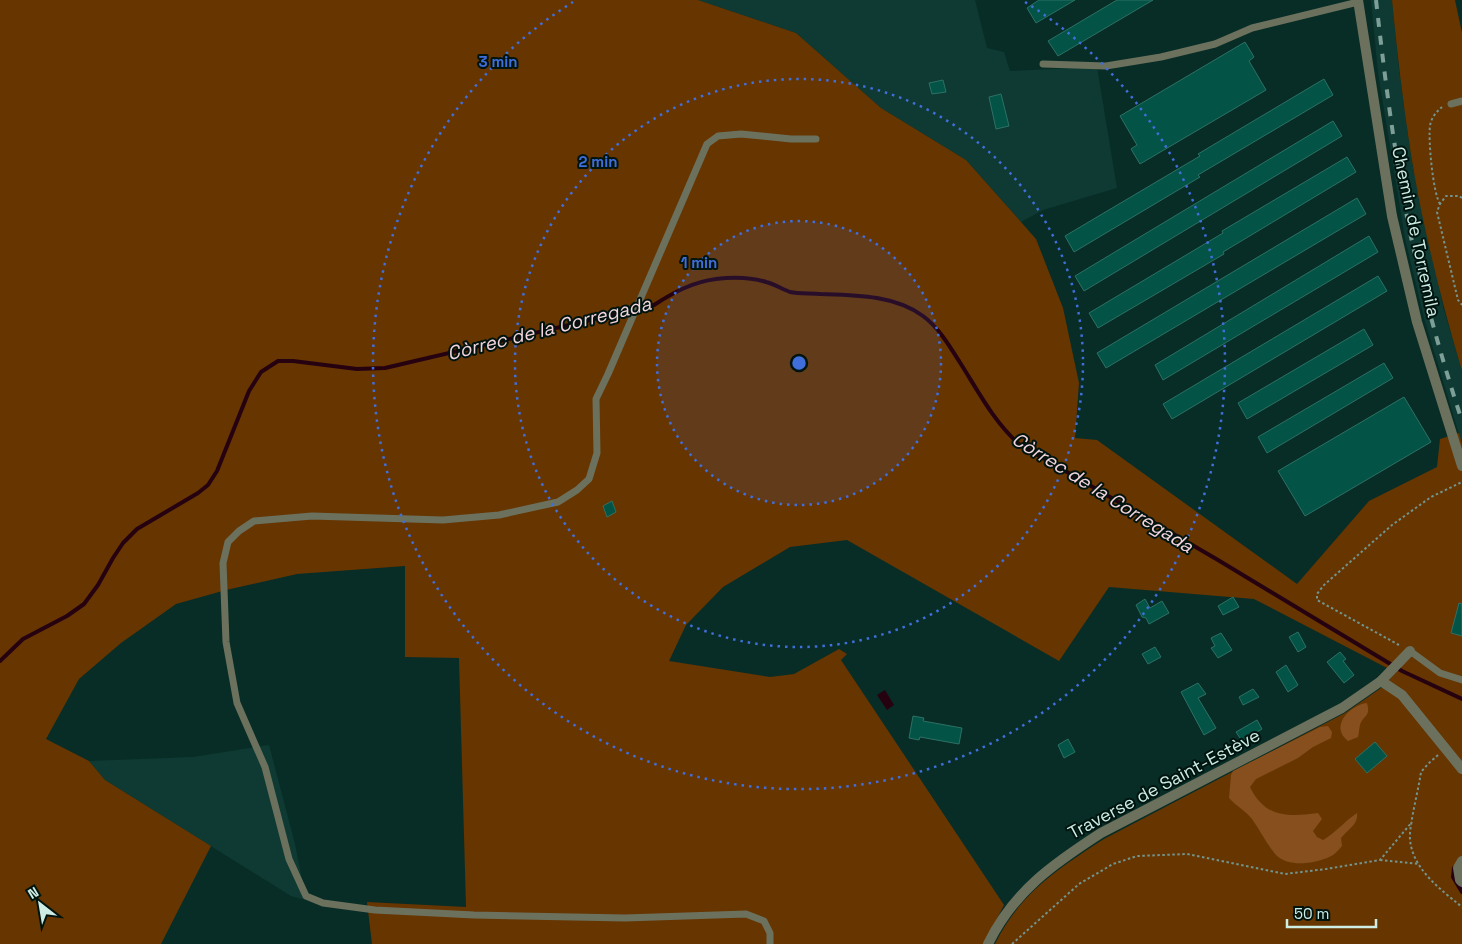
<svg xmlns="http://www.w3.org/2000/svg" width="1462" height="944" viewBox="0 0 1462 944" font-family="'Space Grotesk',sans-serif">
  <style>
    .built { fill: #0e3a33 }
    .green { fill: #673500 }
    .forest { fill: #864f1d }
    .water { fill: #260211 }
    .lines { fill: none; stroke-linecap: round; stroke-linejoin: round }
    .stream { stroke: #260211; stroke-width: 4 }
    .building { fill: #035347; stroke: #2d7164 }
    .path { stroke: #72948d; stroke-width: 2; stroke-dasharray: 2.5 2.5; stroke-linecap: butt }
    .lane { stroke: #6c715d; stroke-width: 7 }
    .street { stroke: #6c715d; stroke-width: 10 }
    .rail { stroke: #7d9f97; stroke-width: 4; stroke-dasharray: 9 9; stroke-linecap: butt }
    .ring { fill: none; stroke: #406edb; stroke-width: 2.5; stroke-dasharray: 2.5 5 }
    .labels { text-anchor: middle; stroke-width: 4; stroke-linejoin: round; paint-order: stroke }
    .street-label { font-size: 18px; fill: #cdede5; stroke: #00140f }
    .water-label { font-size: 19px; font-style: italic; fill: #f4d4dd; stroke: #00140f }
    .centre { fill: #406edb; stroke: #00140f; stroke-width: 2.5 }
    .ring-label { font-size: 15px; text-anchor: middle; font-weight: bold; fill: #406edb; stroke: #00140f; stroke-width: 4; stroke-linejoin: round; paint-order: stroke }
  </style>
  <rect width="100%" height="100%" fill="#082d26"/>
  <g class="built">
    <polygon points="698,0 975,0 987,48 1004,52 1010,71 1097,67 1117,188 1043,210 1021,222 966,160 881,108 796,33"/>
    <polygon points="1371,0 1392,0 1399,70 1411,157 1427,235 1444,310 1462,371 1462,444 1424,318 1405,238 1378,73"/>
    <polygon points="269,745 295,844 306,900 291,896 105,780 89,761 193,757"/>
  </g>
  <g class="green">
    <path d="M0 0H698L796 33 881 108 966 160 1021 222 1036 239 1063 308 1079 383 1075 438 1097 440 1297 584 1369 501 1437 467 1440 439 1459 433 1462 444V944H995C1019 894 1059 868 1104 839L1345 713 1384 686 1397 671 1387 668 1254 599 1109 587 1059 661 847 540 790 547 723 587 686 625 669 661 770 677 794 674 839 649 847 654 841 660 1004 905 984 944H372L367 902 466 907 459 658 405 657V566L297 574 226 590 176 604 121 643 79 679 46 739 89 761 105 780 211 846 161 944H0Z"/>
    <path d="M1392 0H1455L1462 33V371C1441 300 1423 228 1411 155 1403 104 1397 52 1392 0Z"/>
  </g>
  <g class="forest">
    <path d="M1367 703C1371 717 1364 714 1360 725 1359 729 1359 733 1358 737L1348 741C1329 726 1350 705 1367 703Z"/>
    <path d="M1328 726 1332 732 1331 738 1313 747 1298 758 1256 779 1250 787C1265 818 1288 817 1318 813L1322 819 1313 831 1317 837 1323 840C1335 833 1345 821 1357 813 1359 824 1347 830 1341 838L1342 846C1338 851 1333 856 1327 858 1312 864 1288 867 1276 855 1267 845 1260 830 1252 819 1246 811 1236 806 1229 798L1231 775 1233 771 1320 727Z"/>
  </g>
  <polygon class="water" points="885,690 894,705 887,710 877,695"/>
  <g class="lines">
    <g class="stream">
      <path d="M0 661 23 639 67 616 84 604 98 585 113 558 123 543 137 529 198 493 208 485 217 471 249 391 261 372 278 361H293L357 369 385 368 654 305C674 292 693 282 716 279 733 277 750 277 766 282 774 284 782 289 790 292 799 294 811 293 821 294 855 295 895 295 923 316 938 327 949 345 959 361 977 389 993 421 1019 444L1218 560 1402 671 1462 699"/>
      <polyline points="1454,868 1453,877 1462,892"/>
    </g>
  </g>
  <g class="building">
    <polygon points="1039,0 1075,0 1036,23 1027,8"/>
    <polygon points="1117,0 1153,0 1058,56 1048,41"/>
    <polygon points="1245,42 1254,57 1249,61 1266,90 1140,164 1131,149 1137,145 1120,116"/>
    <polygon points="1324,79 1333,95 1198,175 1200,177 1074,252 1065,236 1200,156 1198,154"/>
    <polygon points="943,80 946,92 932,94 929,83"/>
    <polygon points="1001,94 1009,126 996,129 989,97"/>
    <polygon points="1333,121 1342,136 1084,291 1075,276"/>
    <polygon points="1347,157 1356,172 1223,252 1224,254 1098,328 1089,313 1223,233 1222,231"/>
    <polygon points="1357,198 1366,214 1106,368 1097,353"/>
    <polygon points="1369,236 1378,252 1163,380 1155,365"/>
    <polygon points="1378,276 1387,291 1172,419 1163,404"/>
    <polygon points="1364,329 1373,345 1247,419 1238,403"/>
    <polygon points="1384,363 1393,378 1267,453 1258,437"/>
    <polygon points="1404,397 1431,442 1305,516 1278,471"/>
    <polygon points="612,501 616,512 607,517 603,506"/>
    <polygon points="1233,597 1239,607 1223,615 1218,606"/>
    <polygon points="1145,599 1150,608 1162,601 1169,613 1149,624 1146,618 1142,617 1136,605"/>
    <polygon points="1459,603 1462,604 1462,636 1451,633"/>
    <polygon points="1298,632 1306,647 1298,652 1289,637"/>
    <polygon points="1221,633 1232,650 1218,658 1211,648 1215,646 1211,638"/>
    <polygon points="1155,647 1161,657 1148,664 1142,654"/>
    <polygon points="1340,652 1346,659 1343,661 1354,675 1344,683 1327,662"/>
    <polygon points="1286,665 1298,685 1288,692 1276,672"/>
    <polygon points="1198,683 1206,694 1198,698 1216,728 1204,735 1181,692"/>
    <polygon points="1253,689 1259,697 1243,705 1239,697"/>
    <polygon points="913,716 924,718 923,721 962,728 959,744 920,737 919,740 909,738"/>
    <polygon points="1257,720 1262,729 1242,741 1236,732"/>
    <polygon points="1068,739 1075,752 1064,758 1058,745"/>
    <polygon points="1375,742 1387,756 1367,773 1355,759"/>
  </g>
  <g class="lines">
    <g class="path">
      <polyline points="1462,198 1459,196 1446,196 1440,204 1437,212 1458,300 1462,305"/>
      <path d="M1440 204C1433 193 1428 140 1430 126 1431 118 1436 112 1442 107"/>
      <polyline points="1399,645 1317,600 1317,594 1324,585 1392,525 1431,497 1462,482"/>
      <path d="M1438 755 1428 764 1421 772C1418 792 1412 813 1410 833 1408 866 1440 889 1462 907"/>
      <polyline points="1380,860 1419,864"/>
      <polyline points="1012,944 1079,884 1113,864 1137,856 1187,854 1285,874 1326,869 1380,860 1412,822"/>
    </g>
    <g class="lane">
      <polyline points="1043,64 1106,66 1161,57 1215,44 1252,28 1358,2"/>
      <polyline points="1451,104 1462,101"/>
      <polyline points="1410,651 1440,673 1462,680"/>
      <polyline points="770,944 770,933 764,921 746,914 625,918 474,915 375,910 323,903 306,896 289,859 265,767 237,703 226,642 223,563 228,542 239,531 254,521 312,516 443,520 499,515 558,502 577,490 589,479 597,453 596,399 608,374 707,144 718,136 741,134 791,139 816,139"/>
    </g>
    <g class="street">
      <polyline points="1358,0 1392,216 1417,322 1462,466"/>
      <polyline points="1381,681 1402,695 1462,769"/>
      <polyline points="1462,861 1458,868 1460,880 1462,882"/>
      <path d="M988 944C1014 891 1053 864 1101 833L1342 708 1381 681 1410 651"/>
    </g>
    <path class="rail" d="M1376 0C1385 80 1395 159 1411 237 1425 299 1442 360 1462 421"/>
  </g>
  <circle cx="799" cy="363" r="142" fill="#406edb" fill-opacity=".12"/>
  <g class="ring">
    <circle cx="799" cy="363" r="142"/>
    <circle cx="799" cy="363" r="284"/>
    <path d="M1025 2A426 426 0 1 1 573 2"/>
  </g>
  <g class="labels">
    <g class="street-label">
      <text transform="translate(1416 232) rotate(78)" y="6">Chemin de Torremila</text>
      <text transform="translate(1164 784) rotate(-28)" y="6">Traverse de Saint-Estève</text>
    </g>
    <g class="water-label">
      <text transform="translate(549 328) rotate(-14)" y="7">Còrrec de la Corregada</text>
      <text transform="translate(1103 492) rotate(32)" y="7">Còrrec de la Corregada</text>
    </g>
  </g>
  <circle cx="799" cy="363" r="8" class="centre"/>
  <g class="ring-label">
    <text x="498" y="67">3 min</text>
    <text x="598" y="167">2 min</text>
    <text x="699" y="268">1 min</text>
  </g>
  <g transform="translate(40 904) rotate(329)" stroke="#00140f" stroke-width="4" paint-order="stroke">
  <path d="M0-4L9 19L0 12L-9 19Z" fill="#cdede5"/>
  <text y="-8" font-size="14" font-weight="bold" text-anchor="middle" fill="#cdede5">N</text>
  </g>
  <path d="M1287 919v8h89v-8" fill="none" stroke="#cdede5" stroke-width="2.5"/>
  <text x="1294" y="919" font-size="15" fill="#cdede5" stroke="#00140f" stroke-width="4" paint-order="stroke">50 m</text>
</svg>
